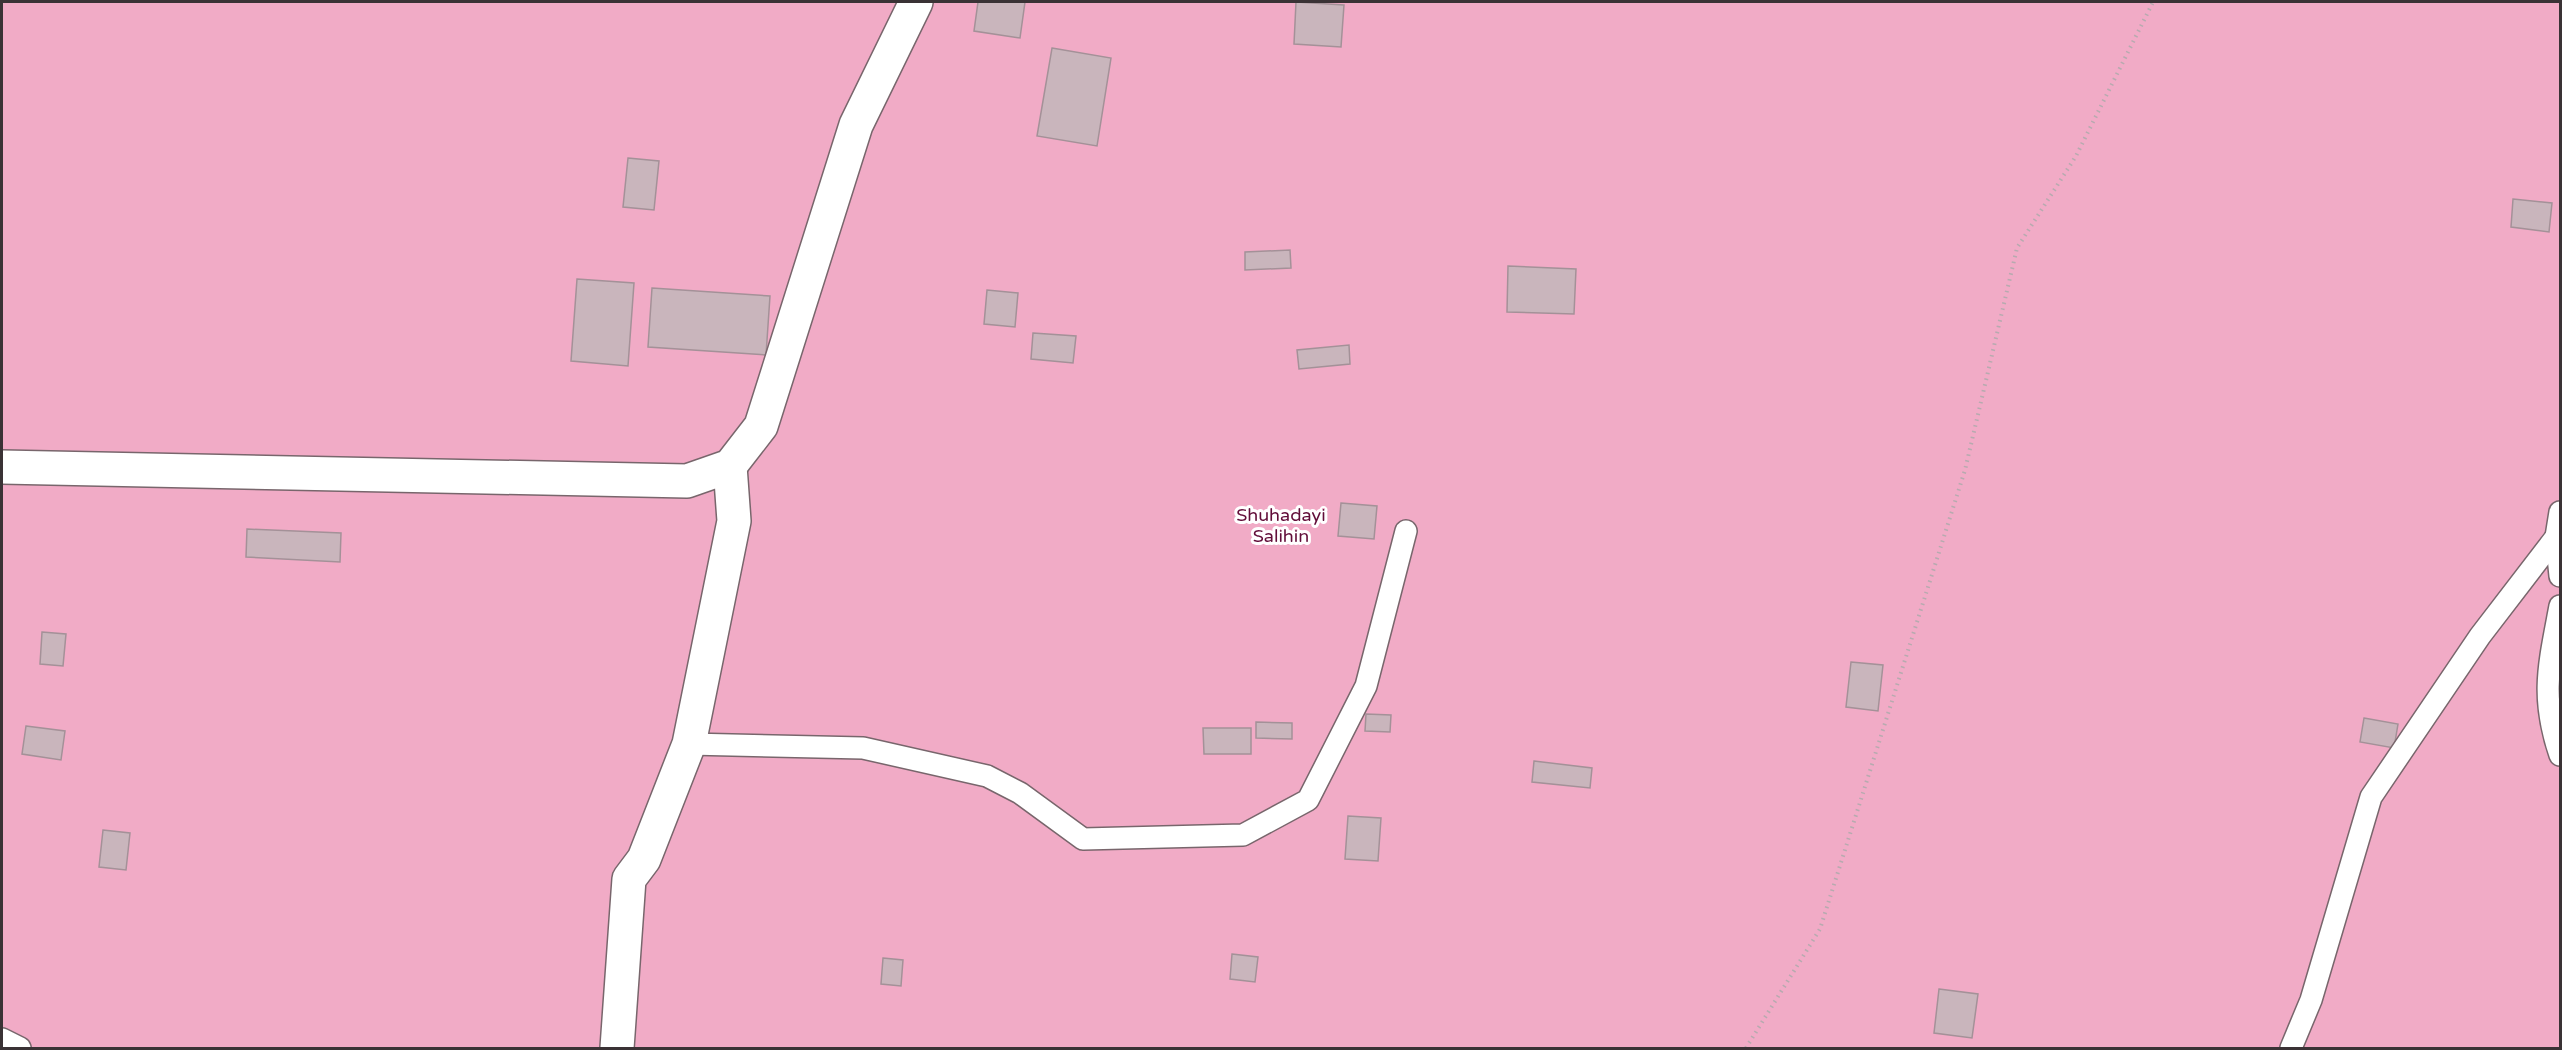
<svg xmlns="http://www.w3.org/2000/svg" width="2562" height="1050" viewBox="0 0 2562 1050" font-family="'Varela Round',sans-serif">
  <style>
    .green { fill: #f1abc6 }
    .building { fill: #c9b5bc; stroke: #a49198; stroke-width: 1.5 }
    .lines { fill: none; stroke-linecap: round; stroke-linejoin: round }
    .lane-casing { stroke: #78666c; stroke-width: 24 }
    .street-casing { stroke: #78666c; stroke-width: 36 }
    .path { stroke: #b7aaaf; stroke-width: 4; stroke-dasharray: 1.5 4.5; stroke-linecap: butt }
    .lane { stroke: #fff; stroke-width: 21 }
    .street { stroke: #fff; stroke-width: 33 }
    .labels { text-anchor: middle; stroke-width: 6; stroke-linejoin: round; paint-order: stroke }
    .park-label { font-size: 18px; fill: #620d39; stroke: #fff }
  </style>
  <rect width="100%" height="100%" fill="#feedf3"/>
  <rect class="green" x="2" y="2" width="2558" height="1046"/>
  <g class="building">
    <polygon points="978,2 1025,2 1020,38 974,31"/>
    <polygon points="1296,2 1344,5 1341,47 1294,44"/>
    <polygon points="1052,48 1111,58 1097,146 1037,136"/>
    <polygon points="628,158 659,161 654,210 623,207"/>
    <polygon points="2513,199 2552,203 2549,232 2511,227"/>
    <polygon points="1290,250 1291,268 1245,270 1245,252"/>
    <polygon points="1508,266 1576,269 1574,314 1507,312"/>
    <polygon points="577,279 634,283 628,366 571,361"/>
    <polygon points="652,288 770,296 766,355 648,347"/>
    <polygon points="987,290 1018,293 1015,327 984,324"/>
    <polygon points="1033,333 1076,336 1073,363 1031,359"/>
    <polygon points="1349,345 1350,364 1299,369 1297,350"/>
    <polygon points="1341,503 1377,506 1374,539 1338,536"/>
    <polygon points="247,529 341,533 340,562 246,557"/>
    <polygon points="42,632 66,634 63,666 40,664"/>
    <polygon points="1851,662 1883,665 1878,711 1846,707"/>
    <polygon points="1366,714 1391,715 1390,732 1365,731"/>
    <polygon points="2364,718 2398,724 2394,748 2360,742"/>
    <polygon points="1256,722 1292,723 1292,739 1256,738"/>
    <polygon points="26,726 65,731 61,760 22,754"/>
    <polygon points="1203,728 1251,728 1251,754 1204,754"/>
    <polygon points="1534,761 1592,768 1590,788 1532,782"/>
    <polygon points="1348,816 1381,818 1378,861 1345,859"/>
    <polygon points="103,830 130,833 126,870 99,867"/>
    <polygon points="1232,954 1258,957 1255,982 1230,979"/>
    <polygon points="883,958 903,960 901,986 881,984"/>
    <polygon points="1939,989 1978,994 1972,1038 1934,1033"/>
  </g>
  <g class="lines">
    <defs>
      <g id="lane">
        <polyline points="2560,512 2556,537 2560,576"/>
        <path d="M2560 606C2549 665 2540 696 2560 755"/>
        <polyline points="689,744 863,748 987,776 1020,793 1083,839 1243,835 1308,800 1366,686 1406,531"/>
        <polyline points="2,1039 20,1048"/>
        <polyline points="2291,1048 2311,1000 2371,797 2480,636 2556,537"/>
      </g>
      <g id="street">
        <polyline points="2,467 687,481 730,466 761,426 856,125 916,2"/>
        <polyline points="617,1048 629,879 644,859 689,744 734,521 730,466"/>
      </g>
    </defs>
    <use href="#lane" class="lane-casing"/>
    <use href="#street" class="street-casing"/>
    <polyline class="path" points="1746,1048 1820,929 1965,470 2017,248 2076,156 2153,2"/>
    <use href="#lane" class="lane"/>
    <use href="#street" class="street"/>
  </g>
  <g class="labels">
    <g class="park-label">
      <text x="1281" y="521">Shuhadayi<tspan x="1281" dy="21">Salihin</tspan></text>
    </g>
  </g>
  <rect width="2562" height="1050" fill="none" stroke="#3a3235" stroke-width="6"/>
</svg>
